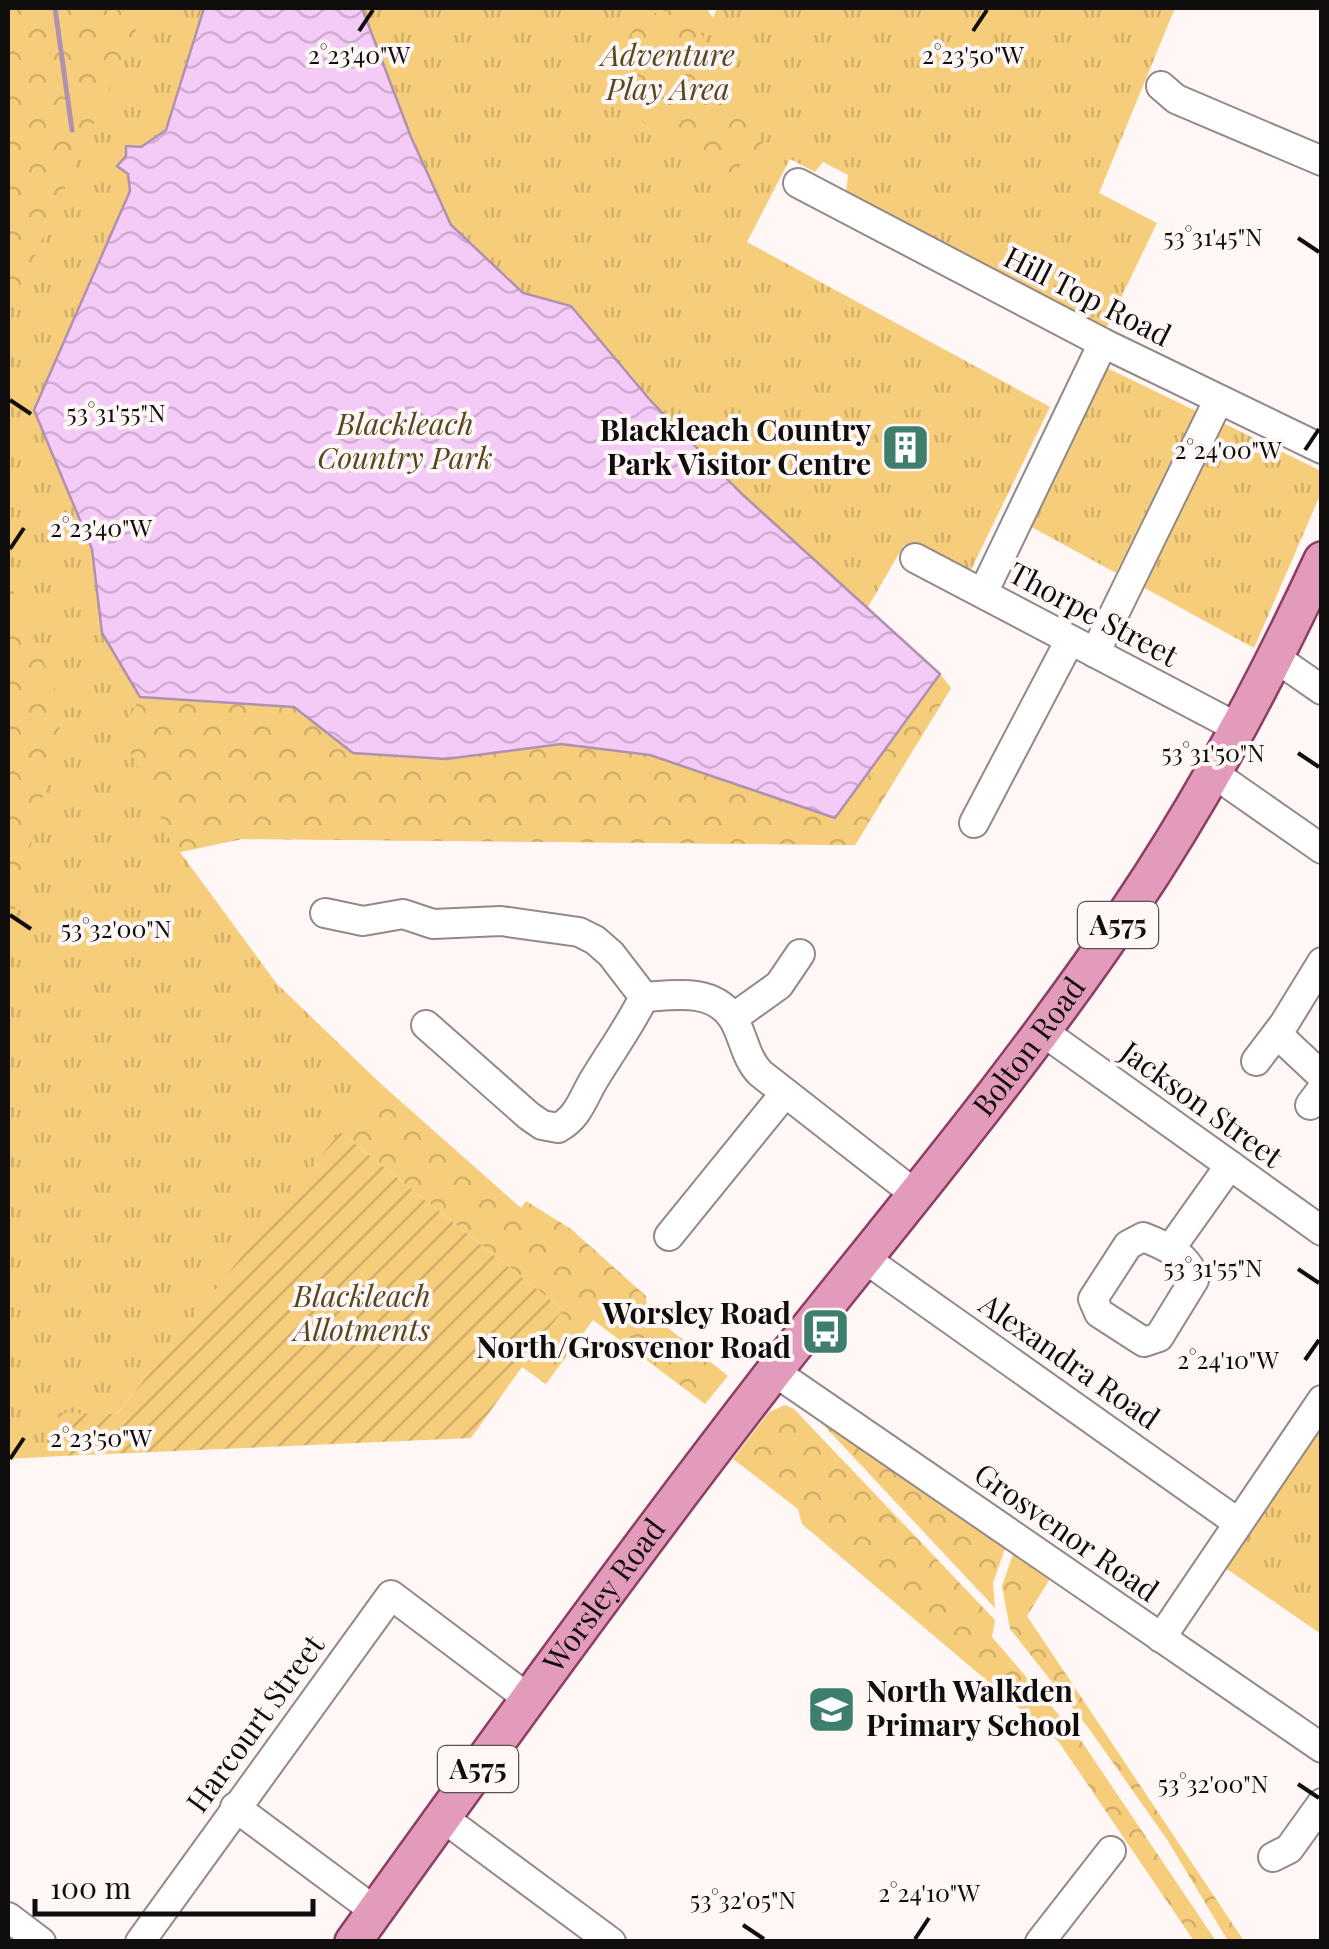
<svg xmlns="http://www.w3.org/2000/svg" width="1329" height="1949" viewBox="0 0 1329 1949" font-family="'Playfair Display',serif">
  <style>
    .grass { fill: url(#grass-tufts) }
    .forest { fill: url(#forest-crowns) }
    .garden { fill: url(#garden-furrows) }
    .water { fill: url(#water-waves); stroke: #b091b1; stroke-width: 2.5 }
    .lines { fill: none; stroke-linecap: round; stroke-linejoin: round }
    .stream { stroke: #b091b1; stroke-width: 5 }
    .minor-casing { stroke: #928988; stroke-width: 32 }
    .major-casing { stroke: #8d3e62; stroke-width: 40 }
    .minor { stroke: #fff; stroke-width: 28 }
    .major { stroke: #e39bbc; stroke-width: 35 }
    .ticks { fill: none; stroke: #100d0d; stroke-width: 4 }
    .labels { text-anchor: middle; stroke-width: 8; stroke-linejoin: round; paint-order: stroke }
    .shield { fill: #fff7f6; stroke: #585353; stroke-width: 2.5 }
    .shield-label { font-size: 28px; font-weight: bold; fill: #100d0d }
    .park-label { font-size: 30px; font-style: italic; fill: #58461e; stroke: #fff7f6 }
    .street-label { font-size: 30px; fill: #100d0d; stroke: #fff7f6 }
    .poi-label { font-size: 30px; font-weight: bold; fill: #100d0d; stroke: #fff7f6; text-anchor: end }
    .ticks-label { font-size: 25px; text-anchor: middle; fill: #100d0d; stroke: #fff7f6; stroke-width: 8; stroke-linejoin: round; paint-order: stroke }
  </style>
  <defs>
    <pattern id="grass-tufts" width="24" height="20" patternUnits="userSpaceOnUse" patternTransform="scale(2.5)"><rect width="24" height="20" fill="#f6cd7a"/><path d="M3 7l-1-3M5 7V3M7 7l1-3M15 17l-1-3M17 17v-4M19 17l1-3" fill="none" stroke="#d2af68"/></pattern>
    <pattern id="forest-crowns" width="20" height="18" patternUnits="userSpaceOnUse" patternTransform="scale(2.5)"><rect width="20" height="18" fill="#f6cd7a"/><path d="M2 6a3 3 0 1 1 6 0M12 15a3 3 0 1 1 6 0" fill="none" stroke="#d2af68"/></pattern>
    <pattern id="garden-furrows" width="10" height="10" patternUnits="userSpaceOnUse" patternTransform="scale(2.5)"><rect width="10" height="10" fill="#f6cd7a"/><path d="M-1 1l2-2M0 10L10 0M9 11l2-2" fill="none" stroke="#d2af68"/></pattern>
    <pattern id="water-waves" width="16" height="10" patternUnits="userSpaceOnUse" patternTransform="scale(2.5)"><rect width="16" height="10" fill="#f4caf7"/><path d="M0 5q4-4 8 0t8 0" fill="none" stroke="#d0acd3"/></pattern>
  </defs>
  <rect width="100%" height="100%" fill="#fff7f6"/>
  <g class="grass">
    <polygon points="8,8 706,8 713,18 717,8 1175,8 1099,193 1157,223 1105,331 846,193 848,175 823,162 815,172 790,159 747,242 1050,407 968,576 904,545 868,607 940,674 951,688 855,845 242,839 180,852 277,984 381,1084 116,1415 59,1414 61,1456 8,1459"/>
    <polygon points="1103,366 1196,411 1116,573 1026,524"/>
    <polygon points="1221,422 1321,471 1321,493 1254,648 1141,586"/>
    <polygon points="1321,1422 1321,1634 1224,1567"/>
  </g>
  <g class="forest">
    <polygon points="8,8 146,8 8,315"/>
    <polygon points="681,8 691,16 764,146 722,179 644,123 606,71 642,16"/>
    <polygon points="8,578 64,710 8,938"/>
    <path d="M940 674 951 688 855 845 242 839 179 852C165 838 162 818 154 800 144 777 131 757 122 733L140 697 294 707 353 753 446 759 561 744 651 755 835 818Z"/>
    <polygon points="381,1084 521,1208 526,1201 571,1229 646,1296 647,1311 728,1376 705,1404 593,1320 546,1384 522,1367 563,1310 340,1132"/>
    <polygon points="785,1405 794,1409 995,1620 992,1637 1082,1742 1216,1941 1194,1941 1058,1741 802,1524 798,1509 733,1459 769,1412"/>
    <polygon points="815,1416 1006,1546 993,1583 995,1608"/>
    <polygon points="1014,1551 1051,1577 1027,1616 1244,1941 1228,1941 1168,1841 1090,1730 1010,1629 1002,1586"/>
  </g>
  <polygon class="garden" points="340,1132 563,1310 471,1438 61,1456 58,1413 117,1414"/>
  <polygon class="water" points="204,8 362,8 411,137 451,225 523,293 571,306 650,400 743,495 940,674 835,818 650,755 561,744 446,759 353,753 294,707 140,697 102,633 92,549 34,410 130,191 128,174 117,166 126,156 126,146 141,147 166,130"/>
  <g class="lines">
    <polyline class="stream" points="55,8 72,130"/>
    <defs>
      <g id="minor">
        <polyline points="1161,86 1176,99 1322,161"/>
        <polyline points="798,183 1103,343 1322,449"/>
        <polyline points="915,558 1240,729"/>
        <polyline points="983,593 1103,343"/>
        <polyline points="1095,653 1218,401"/>
        <polyline points="1276,658 1322,690"/>
        <polyline points="1213,773 1322,849"/>
        <polyline points="974,823 1070,640"/>
        <path d="M325 913 363 921 403 914 433 924 501 921 579 932 595 940 611 954 644 997C674 995 712 988 732 1017 744 1035 744 1056 760 1073L915 1194"/>
        <polyline points="733,1018 779,985 800,954"/>
        <path d="M426 1025 529 1116 542 1125 558 1128C579 1117 583 1097 595 1078 612 1050 629 1027 644 997"/>
        <polyline points="1042,1031 1322,1231"/>
        <polyline points="1277,1034 1322,1076"/>
        <polyline points="1256,1061 1284,1024 1322,962"/>
        <polyline points="1310,1105 1322,1089"/>
        <polyline points="669,1236 785,1093"/>
        <path d="M1143 1237C1164 1245 1190 1256 1194 1280L1159 1337 1144 1342 1099 1313 1093 1299 1128 1245Z"/>
        <polyline points="1171,1248 1230,1165"/>
        <polyline points="864,1258 1237,1522"/>
        <polyline points="775,1372 1322,1748"/>
        <polyline points="1161,1638 1322,1400"/>
        <polyline points="235,1807 375,1911"/>
        <polyline points="442,1817 611,1942"/>
        <polyline points="1273,1857 1289,1849 1322,1803"/>
        <polyline points="8,1917 41,1942"/>
        <polyline points="140,1942 391,1595 529,1699"/>
        <polyline points="1040,1942 1111,1851"/>
      </g>
      <g id="major">
        <path id="s1" d="M353 1942C490 1751 628 1560 772 1374 893 1221 1020 1071 1129 909 1204 798 1266 681 1322 560"/>
      </g>
    </defs>
    <use href="#minor" class="minor-casing"/>
    <use href="#major" class="major-casing"/>
    <use href="#minor" class="minor"/>
    <use href="#major" class="major"/>
  </g>
  <path class="ticks" d="M359 31 373 10M973 31 987 10M1298 238 1319 252M10 400 31 414M1305 450 1319 429M10 549 24 528M1298 753 1319 767M10 915 31 929M1298 1269 1319 1283M1305 1360 1319 1340M10 1459 24 1438M1298 1784 1319 1798M743 1925 764 1939M915 1939 929 1918"/>
  <defs>
    <symbol id="building-square" viewBox="-11 -11 22 22"><rect x="-9" y="-9" width="18" height="18" rx="4" fill="#3e7e6d" stroke="#fff7f6"/><path d="M-4-6H4V6H1V3H-1V6H-4ZM-2.5-4.3h1.7v1.8h-1.7ZM.8-4.3h1.7v1.8H.8ZM-2.5-1h1.7V.8h-1.7ZM.8-1h1.7V.8H.8Z" fill="#fff"/></symbol>
    <symbol id="bus-square" viewBox="-11 -11 22 22"><rect x="-9" y="-9" width="18" height="18" rx="4" fill="#3e7e6d" stroke="#fff7f6"/><path d="M-5-6H5V4H4V6H2V4H-2V6H-4V4H-5ZM-3.5-4V0h7V-4ZM-3.5 1.2v1.5H-2V1.2ZM2 1.2v1.5H3.5V1.2Z" fill="#fff"/></symbol>
    <symbol id="school-square" viewBox="-11 -11 22 22"><rect x="-9" y="-9" width="18" height="18" rx="4" fill="#3e7e6d" stroke="#fff7f6"/><path d="M0-5L7-2L0 1L-7-2ZM-4 1L0 2.5L4 1V4Q0 6-4 4Z" fill="#fff"/></symbol>
  </defs>
  <g fill-rule="evenodd">
    <use href="#building-square" x="878" y="420" width="55" height="55"/>
    <use href="#bus-square" x="798" y="1304" width="55" height="55"/>
    <use href="#school-square" x="804" y="1682" width="55" height="55"/>
  </g>
  <g class="labels">
    <g class="shield">
      <rect x="1078" y="902" width="80" height="46" rx="8"/>
      <rect x="438" y="1746" width="80" height="46" rx="8"/>
    </g>
    <g class="shield-label">
      <text x="1118" y="935">A575</text>
      <text x="478" y="1779">A575</text>
    </g>
    <g class="park-label">
      <text x="668" y="66">Adventure<tspan x="668" dy="34">Play Area</tspan></text>
      <text x="405" y="435">Blackleach<tspan x="405" dy="34">Country Park</tspan></text>
      <text x="362" y="1307">Blackleach<tspan x="362" dy="34">Allotments</tspan></text>
    </g>
    <g class="street-label">
      <text transform="translate(1087 297) rotate(27)" y="10">Hill Top Road</text>
      <text transform="translate(1093 615) rotate(28)" y="10">Thorpe Street</text>
      <text dy="10" stroke="none"><textPath href="#s1" startOffset="1122">Bolton Road</textPath></text>
      <text transform="translate(1201 1105) rotate(36)" y="10">Jackson Street</text>
      <text transform="translate(1069 1362) rotate(35)" y="10">Alexandra Road</text>
      <text transform="translate(1066 1533) rotate(35)" y="10">Grosvenor Road</text>
      <text dy="10" stroke="none"><textPath href="#s1" startOffset="428">Worsley Road</textPath></text>
      <text transform="translate(256 1724) rotate(-54)" y="10">Harcourt Street</text>
    </g>
    <g class="poi-label">
      <text x="871" y="441">Blackleach Country<tspan x="871" dy="34">Park Visitor Centre</tspan></text>
      <text x="791" y="1324">Worsley Road<tspan x="791" dy="34">North/Grosvenor Road</tspan></text>
      <text x="866" y="1702" text-anchor="start">North Walkden<tspan x="866" dy="34">Primary School</tspan></text>
    </g>
  </g>
  <g class="ticks-label">
    <text x="359" y="64">2°23'40"W</text>
    <text x="973" y="64">2°23'50"W</text>
    <text x="1213" y="246">53°31'45"N</text>
    <text x="116" y="422">53°31'55"N</text>
    <text x="1228" y="459">2°24'00"W</text>
    <text x="101" y="537">2°23'40"W</text>
    <text x="1213" y="762">53°31'50"N</text>
    <text x="116" y="938">53°32'00"N</text>
    <text x="1213" y="1277">53°31'55"N</text>
    <text x="1228" y="1369">2°24'10"W</text>
    <text x="101" y="1447">2°23'50"W</text>
    <text x="1213" y="1793">53°32'00"N</text>
    <text x="929" y="1902">2°24'10"W</text>
    <text x="743" y="1909">53°32'05"N</text>
  </g>
  <rect width="1329" height="1949" fill="none" stroke="#100d0d" stroke-width="20"/>
  <path d="M35 1899v15h278v-15" fill="none" stroke="#100d0d" stroke-width="5"/>
  <text x="50" y="1899" font-size="30" fill="#100d0d" stroke="#fff7f6" stroke-width="8" paint-order="stroke">100 m</text>
</svg>
